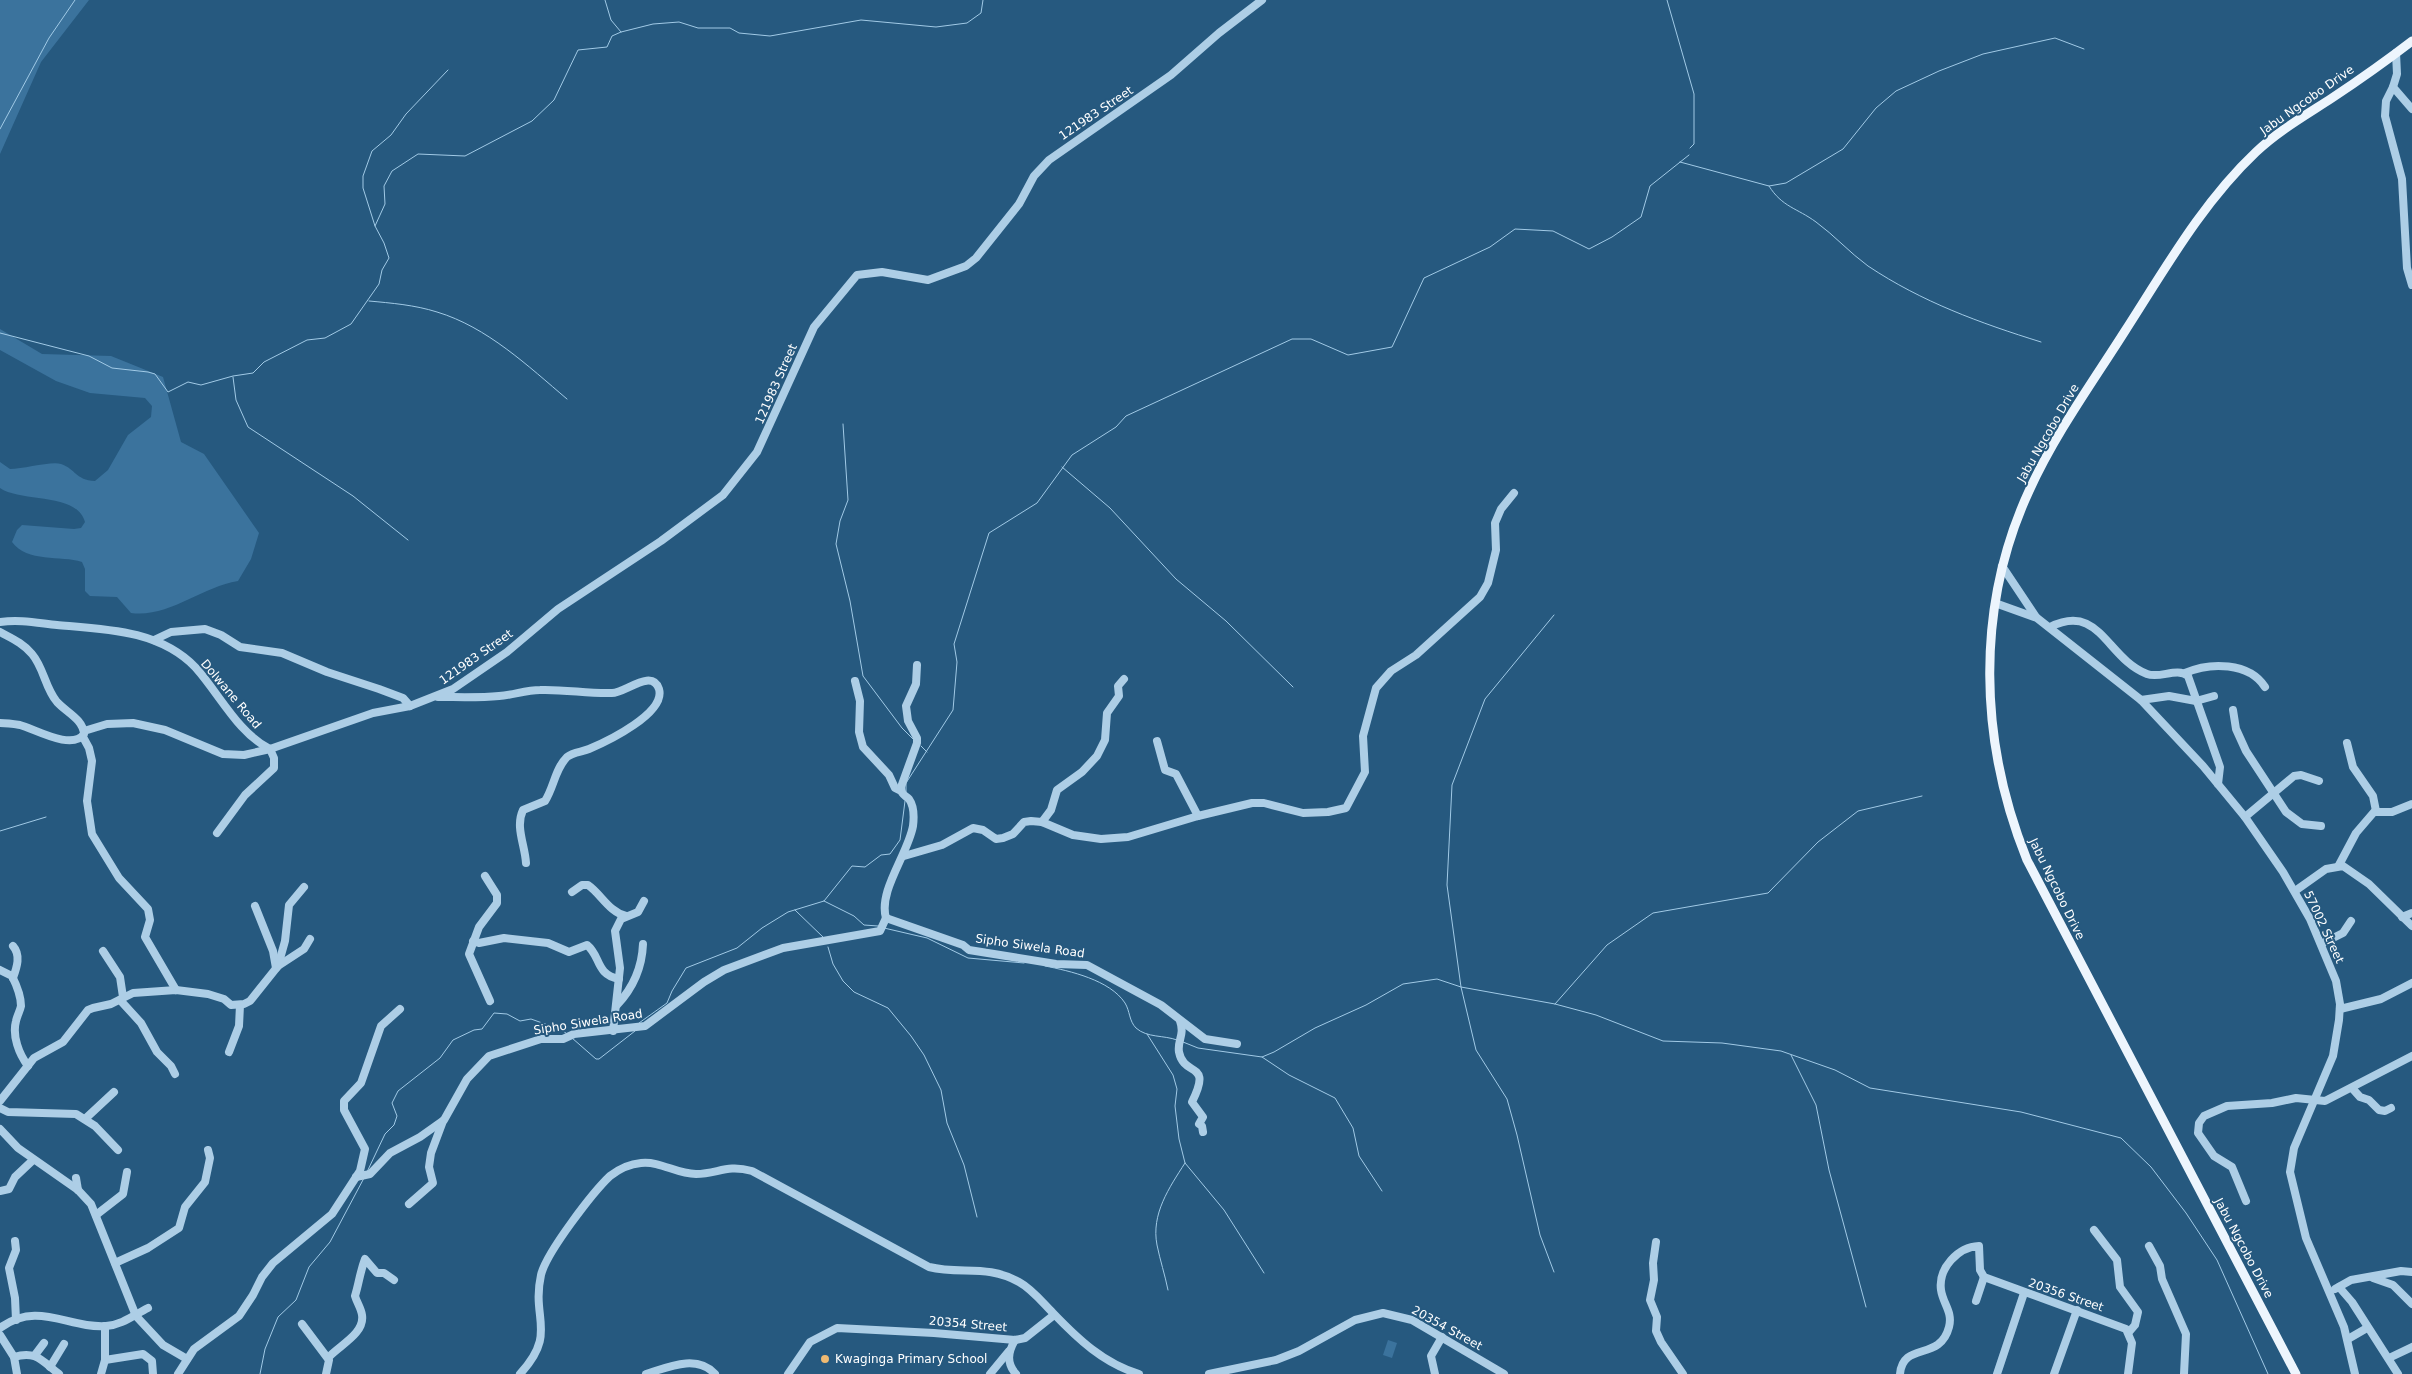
<svg xmlns="http://www.w3.org/2000/svg" width="2412" height="1374" viewBox="0 0 2412 1374" font-family="'DejaVu Sans',sans-serif">
  <style>
    .green { fill: #3b739d }
    .lines { fill: none; stroke-linecap: round; stroke-linejoin: round }
    .stream { stroke: #a1cae6; stroke-width: 1 }
    .minor { stroke: #adcee6; stroke-width: 8 }
    .major { stroke: #edf5fd; stroke-width: 9 }
    .poi-dot { fill: #efba72; stroke: #26597f; stroke-width: 2 }
    .labels { text-anchor: middle; stroke-width: 4; stroke-linejoin: round; paint-order: stroke }
    .street-label { font-size: 12px; fill: #fff; stroke: #26597f }
    .poi-label { font-size: 12px; fill: #fff; stroke: #26597f; text-anchor: start }
  </style>
  <rect width="100%" height="100%" fill="#26597f"/>
  <g class="green">
    <polygon points="0,0 89,0 41,62 0,154"/>
    <path d="M0 329 42 354 111 356 163 377 181 442 204 454 259 533 251 559 238 581C201 587 169 618 131 613L117 597 90 596 85 591V569L82 562C61 555 27 563 12 542L17 530 22 525 74 529 81 528 85 522C77 492 22 503 0 488V462L10 469C24 469 51 461 61 464 76 469 75 480 95 481L108 470 128 435 151 417 152 406 145 398 90 393 56 381 0 350Z"/>
    <polygon points="1388,1340 1397,1343 1392,1358 1383,1355"/>
  </g>
  <g class="lines">
    <g class="stream">
      <polyline points="605,0 611,20 621,32"/>
      <polyline points="1667,0 1694,94 1694,144 1690,148"/>
      <polyline points="0,129 49,38 75,0"/>
      <polyline points="1680,162 1769,186 1786,183 1843,149 1876,108 1896,91 1939,71 1983,54 2055,38 2084,49"/>
      <path d="M1769 186C1782 207 1797 208 1816 222 1834 235 1850 253 1868 266 1922 302 1980 323 2041 342"/>
      <polyline points="375,226 363,188 363,176 372,151 391,135 406,114 448,70"/>
      <path d="M369 301C391 303 415 305 437 312 487 327 528 366 567 399"/>
      <polyline points="0,333 89,356 112,368 148,372 155,374 168,392 188,382 201,385 233,376 253,373 264,362 307,340 325,338 351,324 379,284 382,270 389,258 384,243 375,226 385,204 384,186 392,171 418,154 465,156 532,121 554,100 578,50 607,47 612,36 621,32 653,24 679,22 698,28 730,28 739,33 770,36 861,20 936,27 967,23 981,13 983,0"/>
      <polyline points="233,377 236,400 248,427 353,496 408,540"/>
      <polyline points="843,424 848,500 840,521 836,544 850,601 863,676 902,728 914,740"/>
      <polyline points="1062,467 1110,508 1176,579 1226,621 1293,687"/>
      <polyline points="921,746 927,752"/>
      <polyline points="906,792 906,783 953,710 957,662 954,644 989,533 1037,503 1072,455 1116,427 1126,416 1292,339 1311,339 1348,355 1392,347 1424,278 1490,247 1515,229 1553,231 1589,249 1612,237 1641,217 1650,186 1689,155"/>
      <polyline points="0,831 46,817"/>
      <polyline points="824,901 854,916 864,925 878,926"/>
      <polyline points="795,910 824,938"/>
      <polyline points="884,928 927,938 968,958 1024,963"/>
      <polyline points="828,947 833,964 843,981 854,992 888,1008 911,1036 924,1055 941,1090 947,1123 964,1165 977,1217"/>
      <path d="M1045 966C1070 971 1110 980 1125 1003 1130 1011 1129 1021 1136 1028 1147 1038 1164 1035 1177 1040"/>
      <polyline points="1555,1004 1607,945 1653,913 1768,893 1818,842 1858,811 1922,796"/>
      <polyline points="639,1023 667,1003 672,991 686,968 737,948 762,928 788,912 824,901 852,866 865,867 881,855 890,854 900,840 905,801"/>
      <polyline points="1147,1034 1173,1075 1177,1089 1175,1106 1179,1139 1185,1163 1224,1210 1264,1273"/>
      <polyline points="572,1038 596,1059 599,1059 635,1031"/>
      <polyline points="1183,1042 1198,1048 1262,1057 1274,1052 1315,1028 1366,1005 1403,984 1437,979 1461,987 1555,1004 1596,1015 1663,1041 1722,1043 1781,1051 1835,1070 1870,1088 2021,1112 2121,1138 2151,1167 2186,1213 2217,1260 2268,1374"/>
      <polyline points="1791,1055 1816,1105 1829,1170 1866,1307"/>
      <polyline points="1262,1057 1289,1075 1335,1098 1353,1128 1359,1156 1382,1191"/>
      <polyline points="367,1172 385,1134 394,1125 397,1116 392,1103 398,1091 440,1058 453,1040 474,1030 482,1029 494,1013 507,1014 520,1021 531,1019 562,1030 567,1034"/>
      <polyline points="1554,1272 1540,1235 1517,1135 1507,1099 1476,1050 1461,987 1447,885 1452,785 1485,699 1554,615"/>
      <path d="M1168 1290C1165 1275 1160 1260 1157 1245 1151 1214 1169 1188 1185 1163"/>
      <polyline points="260,1374 265,1349 278,1317 296,1300 309,1267 330,1242 364,1178"/>
    </g>
    <g class="minor">
      <polyline points="2396,53 2397,74 2393,87 2412,109"/>
      <polyline points="2393,87 2386,101 2385,116 2402,179 2407,268 2412,285"/>
      <polyline points="2002,566 2036,617"/>
      <polyline points="1995,603 2037,618 2141,700 2203,766 2245,817 2283,872 2310,919 2336,981 2340,1004 2339,1020 2333,1056 2294,1148 2290,1172 2306,1238 2344,1327 2355,1374"/>
      <path d="M0 622C20 619 38 623 57 625 105 629 160 630 196 668 220 695 238 733 270 749"/>
      <path d="M2050 627C2100 602 2106 658 2147 674 2160 679 2177 667 2188 676L2220 767 2218 784"/>
      <path d="M0 632C11 638 23 643 32 654 44 668 45 688 57 702 66 712 83 719 84 734 72 751 35 729 20 725 14 724 7 723 0 723"/>
      <polyline points="154,640 171,632 205,629 221,635 240,647 282,653 327,672 379,689 403,698 410,706"/>
      <path d="M2185 673C2210 662 2249 662 2265 687"/>
      <polyline points="855,681 860,701 859,732 863,747 889,775 895,788 901,791"/>
      <path d="M438 697C458 697 479 698 499 696 513 695 526 690 540 690 564 689 589 694 612 693 625 693 652 668 659 689 666 713 608 741 589 749 582 752 573 752 567 757 555 769 554 787 545 801L523 810C515 827 525 845 526 863"/>
      <polyline points="2141,700 2169,696 2196,701 2214,696"/>
      <polyline points="2233,710 2236,729 2246,751 2286,812 2302,824 2321,826"/>
      <polyline points="84,731 107,724 133,723 165,730 223,754 244,755 270,749 373,713 410,706 453,689 507,652 558,609 661,541 723,495 757,452 814,327 857,275 882,272 928,280 966,266 976,258 1019,204 1034,176 1049,160 1171,75 1219,33 1262,0"/>
      <polyline points="83,737 89,748 92,761 87,801 92,834 119,878 148,909 150,920 145,937 176,990"/>
      <polyline points="1157,741 1165,770 1176,774 1198,816"/>
      <polyline points="2347,743 2353,767 2373,796 2376,811"/>
      <polyline points="2245,817 2294,776 2301,775 2319,781"/>
      <polyline points="1042,822 1051,810 1057,790 1082,772 1097,756 1105,740 1107,713 1119,696 1118,686 1124,679"/>
      <polyline points="217,833 245,795 274,768 274,758 270,749"/>
      <polyline points="904,856 942,845 973,828 983,830 996,839 1003,838 1013,834 1024,822 1031,821 1042,822 1073,835 1101,839 1128,837 1198,816 1252,803 1264,803 1303,813 1328,812 1346,808 1365,772 1363,736 1376,688 1391,671 1416,655 1480,597 1488,583 1496,550 1495,523 1501,509 1514,493"/>
      <polyline points="2339,865 2356,833 2374,812 2392,812 2412,804"/>
      <polyline points="485,876 497,895 497,903 479,927 469,954 490,1001"/>
      <polyline points="2295,891 2326,869 2343,866 2369,884 2412,926"/>
      <path d="M572 892 582 885H588C601 894 609 912 626 916"/>
      <polyline points="255,906 273,951 276,968"/>
      <polyline points="2402,917 2412,913"/>
      <polyline points="886,918 963,945 969,950 1056,964 1087,965 1161,1005 1205,1039 1237,1044"/>
      <path d="M886 918C878 891 908 854 913 826 914 818 914 806 909 799 905 795 901 795 901 787L917 743V738L908 721 906 706 916 684 917 665"/>
      <path d="M473 941 479 943 504 938 548 943 569 952 587 945C601 956 595 974 619 979"/>
      <polyline points="2321,944 2343,933 2351,921"/>
      <path d="M13 946C21 955 17 967 13 978"/>
      <polyline points="103,951 120,977 123,997"/>
      <polyline points="278,966 285,941 289,905 304,887"/>
      <path d="M0 970 12 976C16 984 21 996 21 1006 20 1011 17 1016 16 1021 12 1036 19 1054 28 1066"/>
      <polyline points="120,1000 141,1023 157,1052 171,1066 175,1074"/>
      <path d="M617 1005C633 988 642 968 643 944"/>
      <polyline points="2340,1009 2381,999 2412,983"/>
      <path d="M1180 1021C1185 1035 1177 1041 1179 1052 1184 1078 1213 1060 1192 1102L1203 1117 1199 1124 1202 1126 1203 1132"/>
      <polyline points="613,1031 620,968 615,931 621,919 638,912 644,901"/>
      <polyline points="229,1052 239,1026 240,1005"/>
      <polyline points="2352,1088 2360,1097 2369,1100 2379,1110 2385,1111 2391,1108"/>
      <polyline points="0,1101 34,1058 63,1042 88,1010 93,1008 111,1004 133,993 176,990 208,994 224,999 231,1005 244,1004 250,1001 278,966 304,949 310,939"/>
      <polyline points="0,1108 8,1112 76,1114 95,1126 118,1150"/>
      <polyline points="85,1119 114,1092"/>
      <polyline points="0,1129 18,1148 78,1190 91,1204 136,1316 163,1345 187,1359"/>
      <polyline points="356,1177 370,1174 390,1153 420,1137 444,1120 467,1079 489,1056 541,1039 563,1039 574,1034 645,1026 704,982 724,970 783,948 880,931 886,918"/>
      <polyline points="76,1178 78,1190"/>
      <polyline points="0,1191 9,1189 15,1177 33,1160"/>
      <polyline points="2246,1201 2232,1167 2214,1156 2198,1133 2199,1123 2204,1116 2227,1106 2272,1103 2296,1098 2325,1101 2412,1056"/>
      <polyline points="409,1204 433,1183 429,1167 431,1153 443,1121"/>
      <polyline points="96,1215 123,1194 127,1172"/>
      <polyline points="2094,1230 2117,1260 2120,1287 2138,1312 2135,1325 2129,1332"/>
      <polyline points="15,1241 16,1250 9,1268 15,1298 16,1320"/>
      <polyline points="1656,1242 1653,1263 1654,1280 1650,1300 1657,1317 1656,1331 1661,1342 1683,1374"/>
      <polyline points="2149,1246 2160,1266 2162,1279 2186,1334 2184,1374"/>
      <polyline points="115,1263 148,1248 179,1228 185,1207 205,1182 210,1158 208,1150"/>
      <polyline points="2373,1278 2393,1285 2412,1304"/>
      <polyline points="2339,1287 2352,1302 2398,1374"/>
      <polyline points="2335,1289 2351,1280 2401,1271 2412,1272"/>
      <polyline points="1976,1301 1984,1277"/>
      <polyline points="302,1324 329,1360 326,1374"/>
      <path d="M0 1328C38 1300 69 1329 106 1326 122 1325 134 1315 148 1308"/>
      <polyline points="0,1335 14,1357 17,1374"/>
      <polyline points="2348,1339 2367,1328"/>
      <path d="M1015 1340C1008 1352 1006 1363 1016 1374"/>
      <polyline points="35,1355 44,1343"/>
      <path d="M14 1357C36 1350 42 1361 59 1374"/>
      <path d="M328 1358C338 1346 365 1334 362 1315 361 1308 357 1303 355 1296 359 1283 360 1272 365 1259L377 1273H384L394 1280"/>
      <polyline points="2389,1358 2412,1347"/>
      <polyline points="105,1360 143,1354 152,1361 153,1374"/>
      <polyline points="50,1367 64,1344"/>
      <polyline points="101,1374 105,1360 105,1326"/>
      <polyline points="178,1374 194,1349 239,1316 253,1295 262,1277 273,1263 332,1214 360,1171 365,1149 344,1110 344,1101 361,1083 381,1026 400,1009"/>
      <path d="M520 1374C558 1332 531 1320 541 1275 546 1253 593 1192 610 1176 619 1169 629 1164 641 1163 661 1161 676 1174 696 1174 718 1174 726 1164 752 1171L929 1267C961 1275 987 1264 1019 1282 1032 1289 1042 1302 1053 1313 1078 1339 1103 1363 1139 1374"/>
      <path d="M646 1374C668 1367 697 1354 715 1374"/>
      <polyline points="788,1374 810,1342 837,1328 934,1333 1015,1340 1025,1338 1054,1315"/>
      <polyline points="990,1374 1009,1351"/>
      <polyline points="1209,1374 1276,1360 1299,1351 1355,1320 1383,1313 1412,1320 1504,1374"/>
      <polyline points="1435,1374 1431,1356 1442,1337"/>
      <path d="M1900 1374C1903 1341 1940 1362 1949 1327 1953 1312 1943 1304 1941 1290 1938 1268 1958 1247 1979 1246L1980 1270 1984 1277 2126 1329 2132 1343 2128 1374"/>
      <polyline points="1997,1374 2024,1293"/>
      <polyline points="2054,1374 2077,1310"/>
    </g>
    <path class="major" d="M2296 1374 2027 860C1979 741 1975 608 2029 491 2055 434 2092 383 2125 331 2165 269 2202 203 2256 152 2278 131 2306 115 2332 98 2359 80 2386 61 2412 41"/>
  </g>
  <circle class="poi-dot" cx="825" cy="1359" r="5"/>
  <g class="labels">
    <g class="street-label">
      <text transform="translate(2307 100) rotate(-35)" y="4">Jabu Ngcobo Drive</text>
      <text transform="translate(1096 113) rotate(-34)" y="4">121983 Street</text>
      <text transform="translate(776 384) rotate(-66)" y="4">121983 Street</text>
      <text transform="translate(2048 433) rotate(-60)" y="4">Jabu Ngcobo Drive</text>
      <text transform="translate(476 657) rotate(-35)" y="4">121983 Street</text>
      <text transform="translate(231 694) rotate(50)" y="4">Dolwane Road</text>
      <text transform="translate(2057 889) rotate(64)" y="4">Jabu Ngcobo Drive</text>
      <text transform="translate(2324 927) rotate(65)" y="4">57002 Street</text>
      <text transform="translate(1030 946) rotate(8)" y="4">Sipho Siwela Road</text>
      <text transform="translate(588 1022) rotate(-9)" y="4">Sipho Siwela Road</text>
      <text transform="translate(2244 1248) rotate(62)" y="4">Jabu Ngcobo Drive</text>
      <text transform="translate(2066 1295) rotate(19)" y="4">20356 Street</text>
      <text transform="translate(968 1324) rotate(5)" y="4">20354 Street</text>
      <text transform="translate(1447 1328) rotate(29)" y="4">20354 Street</text>
    </g>
    <g class="poi-label">
      <text x="835" y="1363">Kwaginga Primary School</text>
    </g>
  </g>
</svg>
